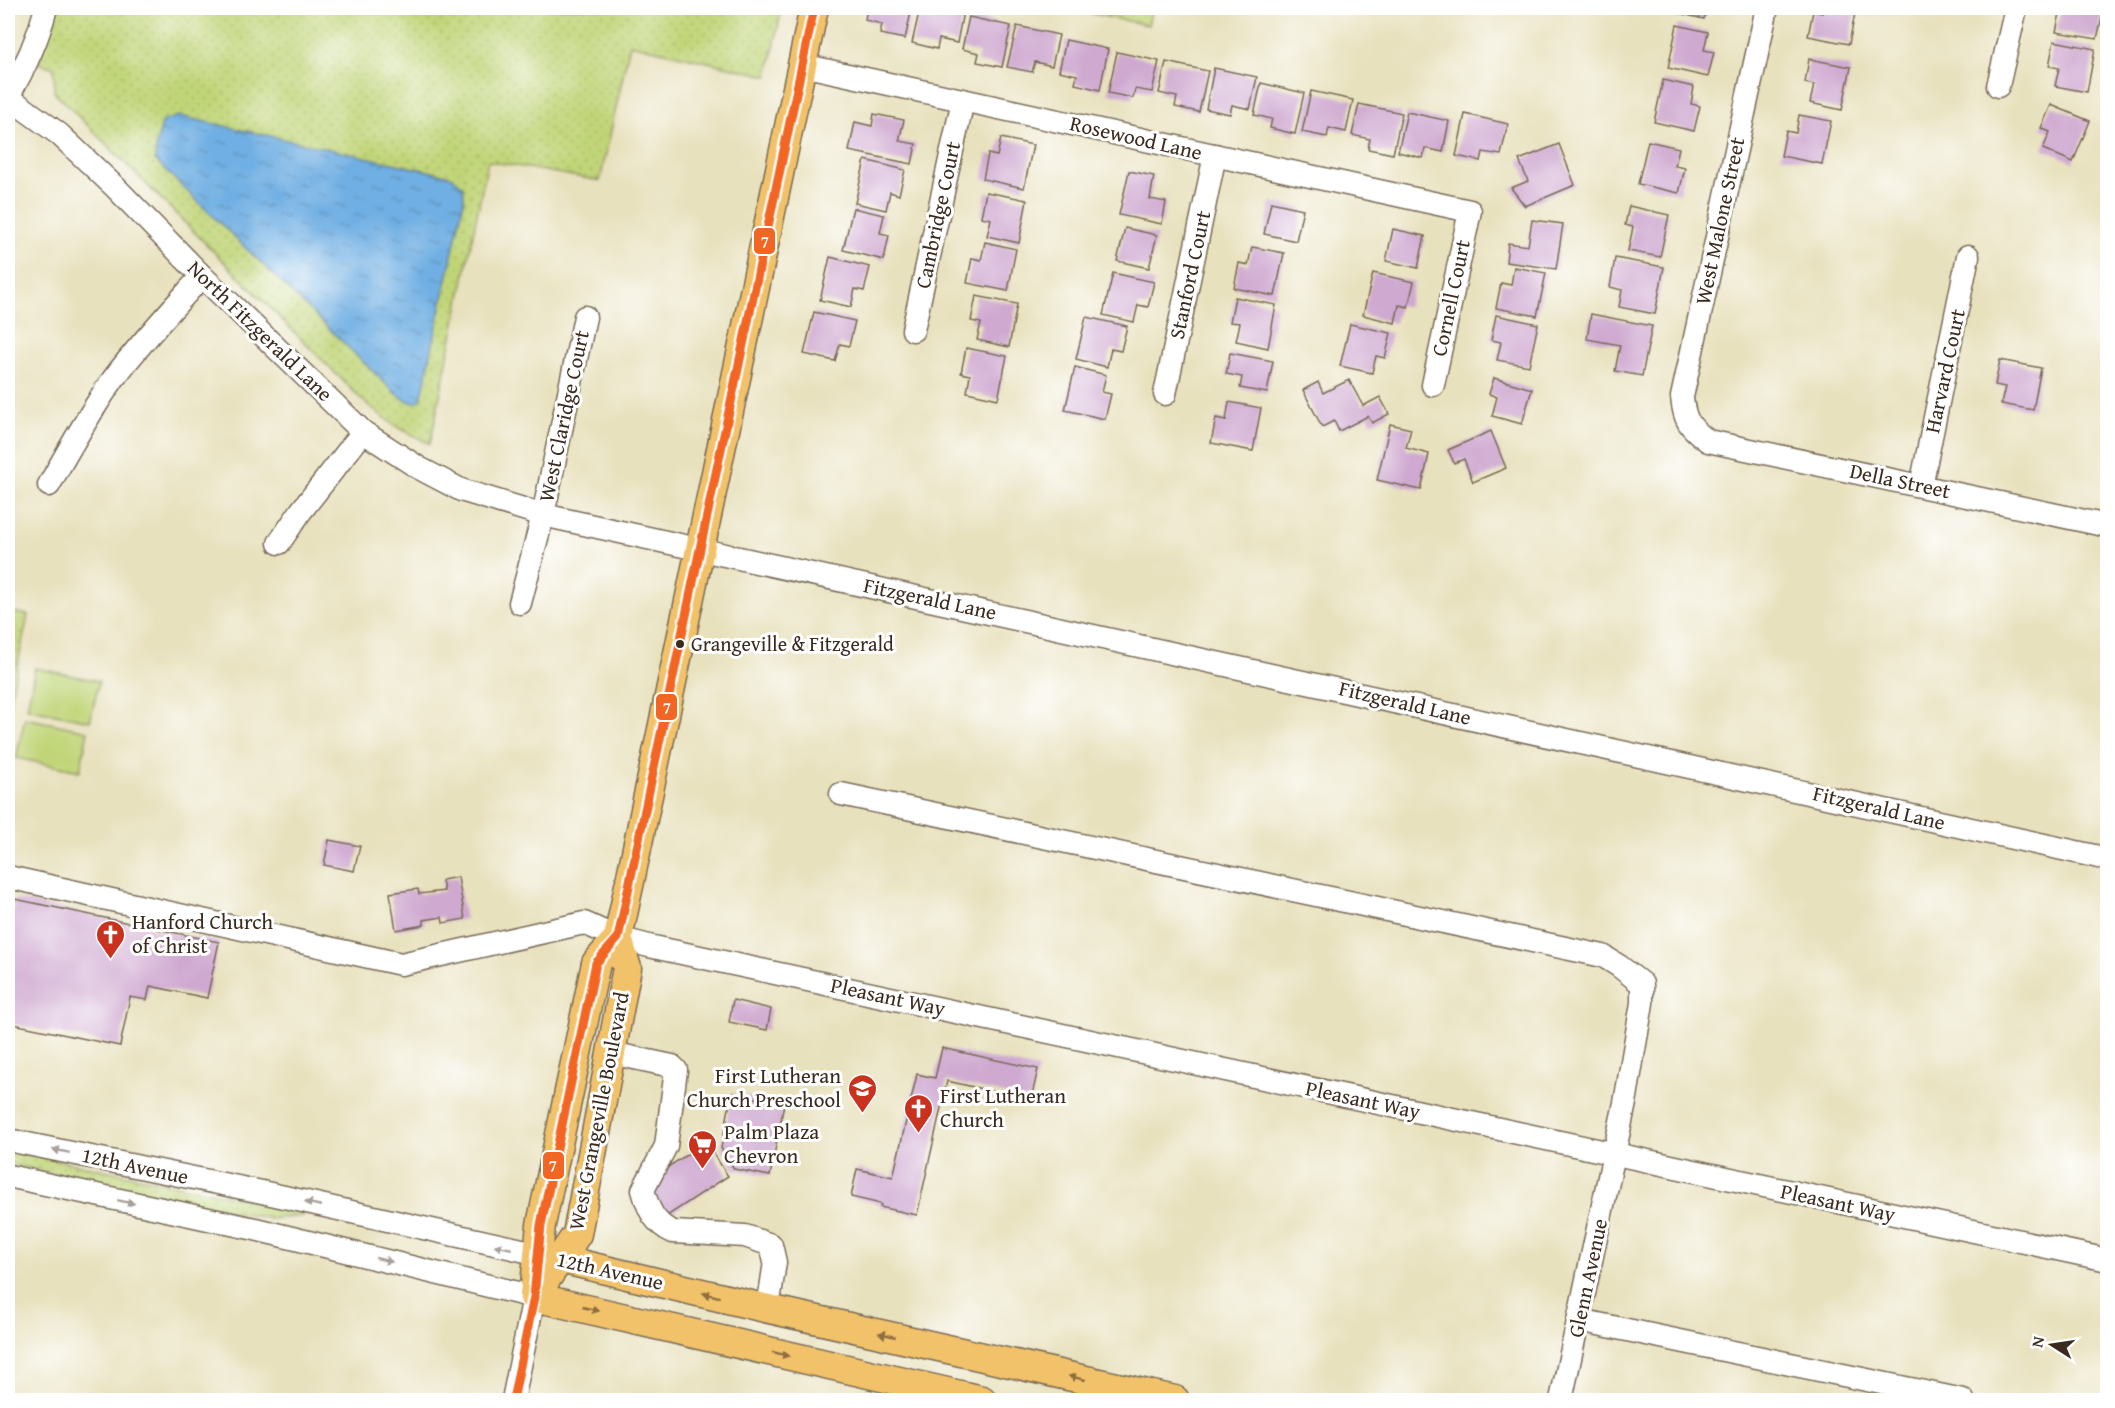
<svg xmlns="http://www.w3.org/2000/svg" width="2115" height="1408" viewBox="0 0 2115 1408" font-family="'Gentium Book Plus',serif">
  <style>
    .grass { fill: url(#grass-dots); stroke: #7e804b; stroke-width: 1.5 }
    .pitch { fill: #c1d578; stroke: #7e804b; stroke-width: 1.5 }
    .water { fill: url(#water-ripples); stroke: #566c80; stroke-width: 1.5 }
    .building { fill: #cfa9d0 }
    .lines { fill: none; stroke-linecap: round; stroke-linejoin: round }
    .minor-casing { stroke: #786a56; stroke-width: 25 }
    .major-casing { stroke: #786a56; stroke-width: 31 }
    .minor { stroke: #fff; stroke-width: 22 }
    .major { stroke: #f2c26a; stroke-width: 28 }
    .bus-1-casing { stroke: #fff; stroke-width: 14 }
    .bus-1 { stroke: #f26522; stroke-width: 9 }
    .oneway { fill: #a79f9a }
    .oneway2 { fill: #8d6e40 }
    .bus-dot { fill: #3b2a1e; stroke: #fff; stroke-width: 2 }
    .labels { text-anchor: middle; stroke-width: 6; stroke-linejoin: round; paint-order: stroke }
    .bus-label { font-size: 20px; fill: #3b2a1e; stroke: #fff; text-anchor: start }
    .street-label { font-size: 21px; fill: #3b2a1e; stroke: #fff }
    .poi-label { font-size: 21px; fill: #3b2a1e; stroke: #fff; text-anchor: start }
    .line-badge { stroke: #fff; stroke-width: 2 }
    .badge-label { font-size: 16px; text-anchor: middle; font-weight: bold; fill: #fff }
  </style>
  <defs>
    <pattern id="grass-dots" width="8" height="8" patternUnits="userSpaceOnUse" patternTransform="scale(1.5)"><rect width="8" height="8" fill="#c1d578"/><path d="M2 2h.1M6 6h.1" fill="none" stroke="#a7b767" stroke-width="1.8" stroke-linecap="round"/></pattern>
    <pattern id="water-ripples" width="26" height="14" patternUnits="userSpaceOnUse" patternTransform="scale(1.5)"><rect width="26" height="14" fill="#70afe3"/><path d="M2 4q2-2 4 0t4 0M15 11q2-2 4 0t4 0" fill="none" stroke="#5d8fb7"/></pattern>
  </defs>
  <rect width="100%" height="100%" fill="#fff"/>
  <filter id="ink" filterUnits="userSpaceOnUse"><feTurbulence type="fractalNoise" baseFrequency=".0167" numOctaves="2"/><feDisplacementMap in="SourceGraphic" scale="12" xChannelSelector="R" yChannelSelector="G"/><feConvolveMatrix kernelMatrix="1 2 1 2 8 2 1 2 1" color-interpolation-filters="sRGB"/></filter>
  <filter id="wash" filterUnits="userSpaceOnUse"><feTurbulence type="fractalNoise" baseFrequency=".008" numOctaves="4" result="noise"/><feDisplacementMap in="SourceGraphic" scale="24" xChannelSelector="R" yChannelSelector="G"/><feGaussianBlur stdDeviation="1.35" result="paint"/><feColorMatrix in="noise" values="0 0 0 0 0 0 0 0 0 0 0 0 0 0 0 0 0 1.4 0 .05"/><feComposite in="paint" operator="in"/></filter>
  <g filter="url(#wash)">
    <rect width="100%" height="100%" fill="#e8e1bd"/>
    <g class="grass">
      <polygon points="57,8 782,8 768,76 630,44 600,181 488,161 430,444 394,425 363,401 54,92 54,68 38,63"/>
      <polygon points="1064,8 1152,8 1148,25"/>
      <polygon points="8,611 28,615 8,710"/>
      <polygon points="8,1150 302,1211 303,1216 270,1219 8,1164"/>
    </g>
    <g class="pitch">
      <polygon points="35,668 99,681 90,721 27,708"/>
      <polygon points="25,718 88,731 80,771 16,758"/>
    </g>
    <path class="water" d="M179 116 451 176 463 186 464 200 421 400C411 407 400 396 391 389L155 160 157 141 163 121Z"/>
    <g id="blocks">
      <g class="building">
        <polygon points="867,8 912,8 905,39 880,34 882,24 865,20"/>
        <polygon points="920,8 945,8 963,12 957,43 939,39 937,49 912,43"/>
        <polygon points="1673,8 1707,8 1704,19 1673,12"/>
        <polygon points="1823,8 1856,8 1849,44 1808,36 1813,11 1822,13"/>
        <polygon points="2061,8 2104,8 2097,39 2056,32"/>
        <polygon points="969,17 1011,26 1002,67 977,62 979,53 962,49"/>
        <polygon points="1677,25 1708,32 1704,50 1714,52 1708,77 1668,68"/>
        <polygon points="1017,26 1059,35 1052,66 1035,62 1032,72 1007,67"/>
        <polygon points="1066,40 1108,49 1100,90 1075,84 1077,75 1059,71"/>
        <polygon points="2054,41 2095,49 2087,92 2055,86 2059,68 2049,66"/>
        <polygon points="1117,52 1159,61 1152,92 1135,89 1133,98 1108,93"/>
        <polygon points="1809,59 1851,67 1842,110 1810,103 1814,85 1805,83"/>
        <polygon points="1166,62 1208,71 1199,112 1175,107 1177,97 1159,93"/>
        <polygon points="1214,68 1257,77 1250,109 1232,105 1230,114 1206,109"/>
        <polygon points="1663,80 1694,87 1691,104 1700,106 1694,131 1654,122"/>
        <polygon points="1261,83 1304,93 1295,134 1270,128 1272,119 1254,115"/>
        <polygon points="1311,91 1353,100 1346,132 1329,128 1327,137 1302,132"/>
        <polygon points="1359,104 1402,113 1393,154 1368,149 1370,139 1352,135"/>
        <polygon points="2051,105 2090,121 2073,162 2043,149 2050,132 2041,128"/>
        <polygon points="1407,112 1449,121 1443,152 1425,148 1423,158 1398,152"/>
        <polygon points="874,114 904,120 899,141 916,144 912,164 849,151 855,122 872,126"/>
        <polygon points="1465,114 1508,124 1501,155 1483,152 1481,161 1456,156"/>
        <polygon points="1799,115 1831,121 1822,164 1781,156 1786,131 1796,133"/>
        <polygon points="1001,138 1033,145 1024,188 983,179 988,154 997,156"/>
        <polygon points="1648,141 1679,148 1675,166 1685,168 1679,193 1638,184"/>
        <polygon points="1559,144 1575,185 1525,206 1511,188 1528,181 1519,160"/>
        <polygon points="865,160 905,170 899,195 890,192 886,210 855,203"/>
        <polygon points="1129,171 1154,176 1150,199 1166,202 1162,224 1119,215"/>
        <polygon points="986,192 1027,200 1019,243 987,236 991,219 981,217"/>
        <polygon points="1271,202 1303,209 1296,241 1264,234"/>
        <polygon points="1629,206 1669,215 1660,257 1628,251 1633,227 1625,225"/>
        <polygon points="853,208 884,215 880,233 889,235 884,260 843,250"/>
        <polygon points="1532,220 1563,224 1556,269 1506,262 1508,243 1528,246"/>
        <polygon points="1125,228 1157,235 1149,268 1117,261"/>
        <polygon points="1393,229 1425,236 1418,268 1386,261"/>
        <polygon points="985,242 1016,249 1008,291 967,283 972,258 981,260"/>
        <polygon points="1252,247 1284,253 1275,296 1234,288 1239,263 1248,265"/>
        <polygon points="830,257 870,267 864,291 855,289 851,307 820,300"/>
        <polygon points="1615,258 1664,267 1655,314 1619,307 1622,290 1610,287"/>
        <polygon points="1514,267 1546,273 1537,316 1496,308 1501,283 1511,285"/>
        <polygon points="1113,273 1154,282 1148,307 1138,305 1134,322 1103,315"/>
        <polygon points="1373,273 1414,282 1408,307 1399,305 1395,323 1363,315"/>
        <polygon points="976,296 1017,304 1009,347 977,340 981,323 971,321"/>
        <polygon points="1235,297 1276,305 1268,348 1236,341 1240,323 1230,322"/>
        <polygon points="814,312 855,321 849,346 840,344 835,361 804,354"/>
        <polygon points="1591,314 1652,326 1642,376 1615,371 1620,345 1587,339"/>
        <polygon points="1496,315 1538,324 1529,366 1497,360 1501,342 1491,340"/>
        <polygon points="1086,317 1127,326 1121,351 1111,349 1107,367 1076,359"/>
        <polygon points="1350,324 1391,333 1385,358 1376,356 1372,373 1340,366"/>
        <polygon points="966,348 1007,356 998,399 967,392 970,375 961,373"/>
        <polygon points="1230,353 1273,361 1267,393 1240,388 1242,377 1226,374"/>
        <polygon points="2000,360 2041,368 2033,410 2001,404 2005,387 1995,385"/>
        <polygon points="1075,367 1106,375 1102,392 1111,394 1105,419 1065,410"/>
        <polygon points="1494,378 1532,389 1522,424 1492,416 1497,397 1489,394"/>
        <polygon points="1349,380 1363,406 1380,397 1389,414 1372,423 1368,416 1339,431 1334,421 1322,427 1303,390 1318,382 1323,393"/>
        <polygon points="1229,402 1261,408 1253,451 1211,443 1216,418 1226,420"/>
        <polygon points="1390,424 1411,429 1406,448 1429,454 1421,490 1377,480"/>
        <polygon points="1491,431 1506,468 1473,482 1464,459 1454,463 1448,450"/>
        <polygon points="329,840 360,846 354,871 324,865"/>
        <polygon points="458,877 465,919 443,923 442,917 424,920 424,925 396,930 390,893 418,889 419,894 444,891 442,880"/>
        <polygon points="15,899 219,942 207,998 150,986 147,1000 130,997 120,1046 8,1023 8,933"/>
        <polygon points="733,1000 771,1009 767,1030 729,1022"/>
        <polygon points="942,1048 1038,1069 1031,1100 947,1081 917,1215 880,1207 881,1204 851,1197 857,1169 893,1177 917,1074 935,1078"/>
        <polygon points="732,1093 784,1104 770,1176 734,1169 721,1148"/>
        <polygon points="706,1142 728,1176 664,1218 642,1184"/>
      </g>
    </g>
  </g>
  <g filter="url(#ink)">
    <use href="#blocks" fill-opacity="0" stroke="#786a56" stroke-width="1.5"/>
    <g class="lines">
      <defs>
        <g id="minor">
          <path d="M1767 8 1682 397C1684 420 1689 427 1708 441L2108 526"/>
          <polyline points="802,65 1470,211 1433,385"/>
          <polyline points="1998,86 2016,8"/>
          <path d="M8 96C25 68 38 39 46 8"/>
          <polyline points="8,97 59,134 115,187 202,276 363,432 419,468 461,490 543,515 2108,859"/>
          <polyline points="913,330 963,100"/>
          <polyline points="1165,394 1215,155"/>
          <path d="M49 485C69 449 90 412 114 378 141 342 172 309 202 276"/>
          <polyline points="1921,486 1968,256"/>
          <polyline points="279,543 301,511 363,432"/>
          <polyline points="520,603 543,515 585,317"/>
          <polyline points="841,794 1603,956 1619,966 1642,984 1642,1003 1625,1103 1561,1400"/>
          <polyline points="8,877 401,964 584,923 618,938 649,946 2108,1260"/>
          <path d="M611 1053 672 1066 676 1070 666 1146 643 1190C648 1208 654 1224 673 1232L745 1236 771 1245 775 1262 768 1308"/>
          <polyline points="8,1140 262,1192 553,1257"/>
          <polyline points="8,1176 255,1229 534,1297 513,1400"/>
          <polyline points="1579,1320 1963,1400"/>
        </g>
        <g id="major">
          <polyline points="560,1259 756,1306 1175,1400"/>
          <polyline points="534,1295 541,1225 596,963 618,938"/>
          <polyline points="534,1297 577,1234 627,968 618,938 814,8"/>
          <polyline points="534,1297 982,1400"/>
        </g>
      </defs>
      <use href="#minor" class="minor-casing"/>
      <use href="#major" class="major-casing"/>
      <use href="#minor" class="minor"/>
      <use href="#major" class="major"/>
      <defs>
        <polyline id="bus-1" points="513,1400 534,1297 541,1225 596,963 618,938 814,8"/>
      </defs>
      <use href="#bus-1" class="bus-1-casing"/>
      <use href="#bus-1" class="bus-1"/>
    </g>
    <defs><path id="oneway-solid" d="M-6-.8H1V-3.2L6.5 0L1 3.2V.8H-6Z" transform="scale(1.5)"/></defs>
    <g class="oneway">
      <use href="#oneway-solid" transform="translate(61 1151) rotate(-168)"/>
      <use href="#oneway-solid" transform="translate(126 1202) rotate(12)"/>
      <use href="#oneway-solid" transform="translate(313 1204) rotate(-167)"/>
      <use href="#oneway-solid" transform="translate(503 1247) rotate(-168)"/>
      <use href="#oneway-solid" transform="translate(384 1260) rotate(14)"/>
    </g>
    <g class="oneway2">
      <use href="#oneway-solid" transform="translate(711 1295) rotate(-166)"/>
      <use href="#oneway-solid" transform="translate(591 1309) rotate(13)"/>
      <use href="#oneway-solid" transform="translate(887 1335) rotate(-167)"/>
      <use href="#oneway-solid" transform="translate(781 1354) rotate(13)"/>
      <use href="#oneway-solid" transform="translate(1077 1378) rotate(-167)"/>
    </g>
  </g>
  <defs>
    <symbol id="church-pin" viewBox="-11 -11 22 30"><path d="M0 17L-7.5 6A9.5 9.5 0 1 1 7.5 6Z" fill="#c8321e" stroke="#fff"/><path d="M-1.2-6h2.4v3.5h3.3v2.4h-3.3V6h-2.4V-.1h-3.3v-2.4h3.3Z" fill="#fff"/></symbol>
    <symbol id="school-pin" viewBox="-11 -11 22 30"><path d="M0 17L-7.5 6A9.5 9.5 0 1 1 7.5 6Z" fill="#c8321e" stroke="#fff"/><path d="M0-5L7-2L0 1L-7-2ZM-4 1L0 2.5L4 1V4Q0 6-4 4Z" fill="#fff"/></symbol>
    <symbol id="supermarket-pin" viewBox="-11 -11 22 30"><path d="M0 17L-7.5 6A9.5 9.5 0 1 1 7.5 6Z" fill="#c8321e" stroke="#fff"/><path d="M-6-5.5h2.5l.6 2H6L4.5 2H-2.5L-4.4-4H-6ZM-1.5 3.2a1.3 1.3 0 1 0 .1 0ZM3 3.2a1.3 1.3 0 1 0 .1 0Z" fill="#fff"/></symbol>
  </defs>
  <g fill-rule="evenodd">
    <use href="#church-pin" x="94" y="918" width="33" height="45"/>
    <use href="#school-pin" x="846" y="1072" width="33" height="45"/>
    <use href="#church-pin" x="902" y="1092" width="33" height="45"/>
    <use href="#supermarket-pin" x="686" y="1128" width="33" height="45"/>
  </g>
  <circle class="bus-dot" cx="680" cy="644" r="5"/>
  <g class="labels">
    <g class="bus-label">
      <text x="691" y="651">Grangeville &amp; Fitzgerald</text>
    </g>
    <g class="street-label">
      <text transform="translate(1136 138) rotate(13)" y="7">Rosewood Lane</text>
      <text transform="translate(938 215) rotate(-78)" y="7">Cambridge Court</text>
      <text transform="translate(1720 221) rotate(-78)" y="7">West Malone Street</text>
      <text transform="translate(1190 275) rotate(-78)" y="7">Stanford Court</text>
      <text transform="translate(1451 298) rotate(-78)" y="7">Cornell Court</text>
      <text transform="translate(260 331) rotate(44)" y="7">North Fitzgerald Lane</text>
      <text transform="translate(1945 371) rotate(-78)" y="7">Harvard Court</text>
      <text transform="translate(564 416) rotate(-78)" y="7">West Claridge Court</text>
      <text transform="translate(1900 481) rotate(12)" y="7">Della Street</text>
      <text transform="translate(930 599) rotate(12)" y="7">Fitzgerald Lane</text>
      <text transform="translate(1405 703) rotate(13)" y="7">Fitzgerald Lane</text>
      <text transform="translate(1879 808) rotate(13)" y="7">Fitzgerald Lane</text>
      <text transform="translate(888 997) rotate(12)" y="7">Pleasant Way</text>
      <text transform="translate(1363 1100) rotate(12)" y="7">Pleasant Way</text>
      <text transform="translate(599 1111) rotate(-79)" y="7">West Grangeville Boulevard</text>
      <text transform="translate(135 1166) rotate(12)" y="7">12th Avenue</text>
      <text transform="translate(1838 1203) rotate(12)" y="7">Pleasant Way</text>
      <text transform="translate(610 1271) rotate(13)" y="7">12th Avenue</text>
      <text transform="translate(1588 1278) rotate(-78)" y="7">Glenn Avenue</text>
    </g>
    <g class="poi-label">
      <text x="132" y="929">Hanford Church<tspan x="132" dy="24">of Christ</tspan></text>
      <text x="841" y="1083" text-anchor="end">First Lutheran<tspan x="841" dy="24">Church Preschool</tspan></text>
      <text x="940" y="1103">First Lutheran<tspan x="940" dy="24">Church</tspan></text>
      <text x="724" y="1139">Palm Plaza<tspan x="724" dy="24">Chevron</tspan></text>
    </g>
  </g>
  <g class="line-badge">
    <rect x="753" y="227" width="23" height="28" rx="6" fill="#f26522"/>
    <rect x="655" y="693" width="23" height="28" rx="6" fill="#f26522"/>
    <rect x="542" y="1151" width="23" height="29" rx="6" fill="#f26522"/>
  </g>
  <g class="badge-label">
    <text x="765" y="247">7</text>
    <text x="667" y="713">7</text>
    <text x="553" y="1171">7</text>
  </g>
  <rect width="2115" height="1408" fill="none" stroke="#fff" stroke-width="30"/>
  <g transform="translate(2052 1345) rotate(282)" stroke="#ffffff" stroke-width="4.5" paint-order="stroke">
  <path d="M0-4.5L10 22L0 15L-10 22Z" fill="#3b2a1e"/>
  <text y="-9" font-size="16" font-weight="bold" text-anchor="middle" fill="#3b2a1e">N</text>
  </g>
</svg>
